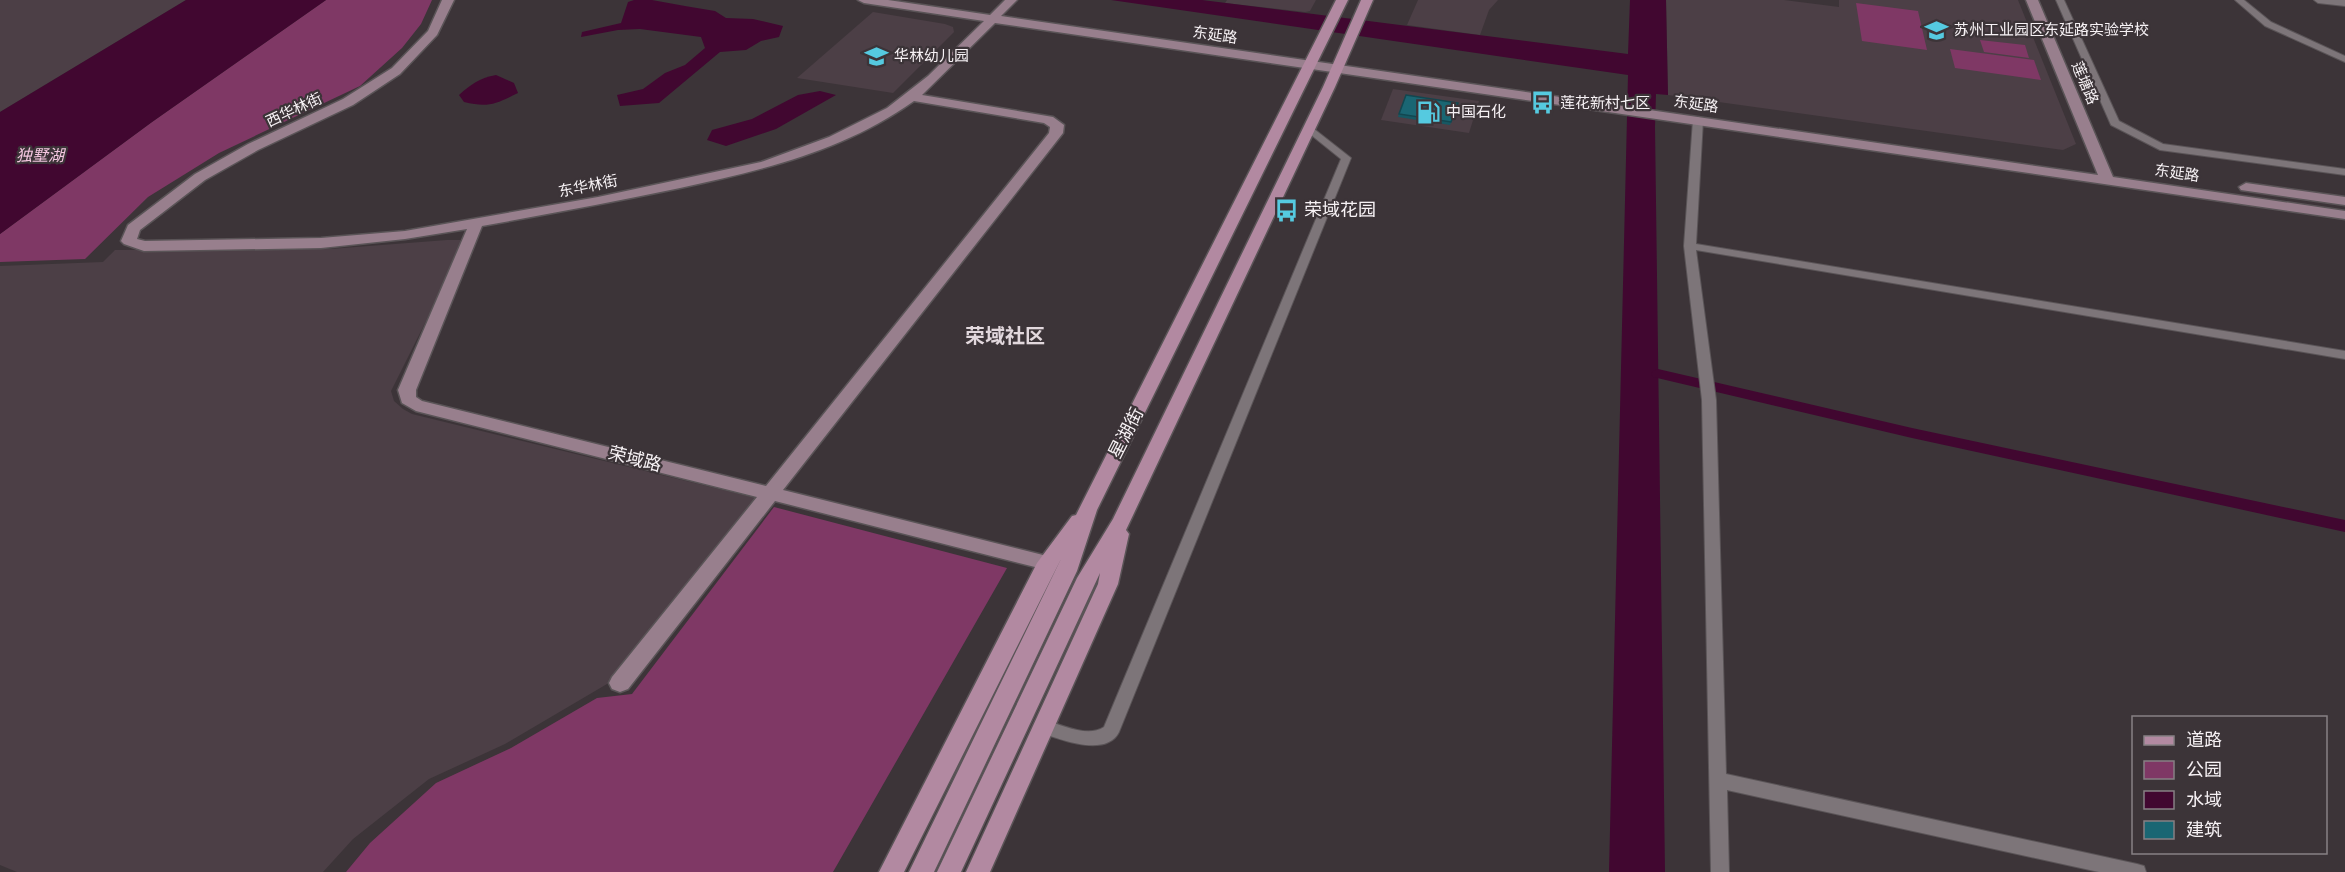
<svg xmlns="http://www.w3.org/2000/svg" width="2345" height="872" viewBox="0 0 2345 872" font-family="'Source Sans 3','Noto Sans SC',sans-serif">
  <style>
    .built { fill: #4c3f46 }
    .green { fill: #7f3865 }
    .water { fill: #410730 }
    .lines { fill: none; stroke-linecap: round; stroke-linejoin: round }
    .canal { fill: #410730; fill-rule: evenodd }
    .street-casing { stroke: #5a5457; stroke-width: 2 }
    .secondary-casing { stroke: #5a5457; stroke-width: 3 }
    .primary-casing { stroke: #5a5457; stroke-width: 3 }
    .street { fill: #7d7579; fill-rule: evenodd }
    .secondary { fill: #987f8d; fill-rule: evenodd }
    .primary { fill: #b289a1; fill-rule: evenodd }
    .wall { fill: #165863 }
    .building { fill: #1a6673; stroke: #124750; stroke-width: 1.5 }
    .labels { text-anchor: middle; stroke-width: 4.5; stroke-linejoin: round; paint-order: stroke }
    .far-poi-label { font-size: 15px; fill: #f7f2f5; stroke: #3c3438; text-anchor: start }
    .far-street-label { font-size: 15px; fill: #f7f2f5; stroke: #3c3438 }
    .far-water-label { font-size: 16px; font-style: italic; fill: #f2c5de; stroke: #3c3438 }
    .poi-label { font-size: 18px; fill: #f7f2f5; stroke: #3c3438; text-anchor: start }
    .street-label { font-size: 18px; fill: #f7f2f5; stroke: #3c3438 }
    .neighbourhood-label { font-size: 20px; font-weight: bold; fill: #e2d8dd; stroke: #3c3438 }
  </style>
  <rect width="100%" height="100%" fill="#3c3438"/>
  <g class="built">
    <polygon points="0,0 186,0 0,112"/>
    <polygon points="1227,0 1316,0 1310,11 1305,12 1225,3"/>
    <polygon points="1418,0 1498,0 1489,10 1480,35 1407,25"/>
    <polygon points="1666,0 1784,0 1839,7 1839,0 2018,0 2076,144 2063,150 1668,95"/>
    <polygon points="873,12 945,24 953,27 954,32 893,93 797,78"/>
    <polygon points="1393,89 1479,101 1469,133 1381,120"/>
    <polygon points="447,240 460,240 464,245 391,391 394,401 403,409 412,414 760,499 607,684 505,744 429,779 353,839 323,872 17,872 0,865 0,266 103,262 115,250 330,249"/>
  </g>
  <g class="green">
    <polygon points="326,0 432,0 421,24 402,48 360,86 219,153 148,197 85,259 0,262 0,234 152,122"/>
    <polygon points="1856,3 1918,11 1927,50 1862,41"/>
    <polygon points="1980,40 2025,45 2029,58 1984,52"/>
    <polygon points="1950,49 2034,60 2041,80 1955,68"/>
    <polygon points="774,507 1007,568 833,872 346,872 370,843 436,783 511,748 597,698 632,694"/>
  </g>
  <g class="water">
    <polygon points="186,0 326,0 152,122 0,234 0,112"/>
    <polygon points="634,0 652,0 685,6 715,11 726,18 753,19 783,26 779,37 761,41 746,50 720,52 659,103 620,106 617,95 643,89 665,73 685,65 705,48 701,37 640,29 618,30 581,37 582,32 621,23 628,2"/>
    <polygon points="1111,0 1202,0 1628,54 1630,0 1666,0 1668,95 1656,94 1655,127 1665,872 1609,872 1628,75"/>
    <path d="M496 75 514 83 518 93C496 104 488 108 464 102L459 95C471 84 480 78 496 75Z"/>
    <polygon points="820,91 836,95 776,129 726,146 707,140 712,130 752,119 798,95"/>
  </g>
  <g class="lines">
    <polygon class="canal" points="1658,369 1912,428 2345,520 2345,532 1912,438 1653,377 1651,374 1653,371"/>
    <defs>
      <g id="street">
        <polygon points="2056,0 2064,0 2119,121 2163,144 2345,169 2345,175 2160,150 2111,125"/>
        <polygon points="2235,0 2244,0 2271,22 2345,56 2345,62 2265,26"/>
        <polygon points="2314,0 2345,0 2345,6 2318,3"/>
        <polygon points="1698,117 1703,120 1696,244 2345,351 2345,359 1696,250 1716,400 1726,774 2137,864 2144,866 2146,872 2099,872 1727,790 1729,872 1711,872 1702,400 1684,246 1693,120"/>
        <path d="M1309 125 1351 158 1119 732C1106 758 1059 739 1039 732L1037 727 1039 722 1045 720C1062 725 1088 738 1104 727L1341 159 1305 130V126Z"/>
      </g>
      <g id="secondary">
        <path d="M442 0H454L437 35 400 74 353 105 258 150 205 180 140 230 137 239 145 241 321 238 405 231 598 197 761 162 829 137 887 108 928 76 984 21 864 3 858 0H888L990 15 1005 0H1017L1001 16 2098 175 2026 0H2038L2113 177 2345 211V219L995 23 922 95 1053 117 1064 125 1063 133 783 490 1047 556 1054 558 1057 563 1054 568 1047 570 775 501 628 689 620 692 612 689 609 683 612 677 757 497 416 411 402 403 398 390 467 229 405 239 321 248 144 251 124 244 121 241 128 225 195 174 248 144 343 99 392 68 428 31ZM914 101 1044 123 1050 127 1049 133 766 486 422 401 416 397V390L482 226C548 214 614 202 680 188 763 170 844 151 914 101Z"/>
        <polygon points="2246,183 2345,197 2345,205 2241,190 2239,187"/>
      </g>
      <g id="primary">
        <polygon points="1336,0 1348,0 1097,510 1077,571 934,872 909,872 1061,559 904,872 879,872 1037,563 1072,516 1076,515"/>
        <polygon points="1361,0 1373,0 1335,87 1126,530 1129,534 1118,584 990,872 966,872 1098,584 1100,573 961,872 937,872 1077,578 1113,519 1323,87"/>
      </g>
    </defs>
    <use href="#street" class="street-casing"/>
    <use href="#secondary" class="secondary-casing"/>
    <use href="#primary" class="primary-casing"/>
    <use href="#street" class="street"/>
    <use href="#secondary" class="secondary"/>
    <use href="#primary" class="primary"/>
  </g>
  <polygon class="wall" points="1458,103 1450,125 1398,117 1399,114"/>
  <polygon class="building" points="1406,95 1458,103 1451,122 1399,114"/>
  <defs>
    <symbol id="school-bare" viewBox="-9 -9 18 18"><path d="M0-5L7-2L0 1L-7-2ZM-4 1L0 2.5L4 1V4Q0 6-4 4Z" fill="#55cae0" stroke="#3c3438" stroke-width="2.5" paint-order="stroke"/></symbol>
    <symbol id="bus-bare" viewBox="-9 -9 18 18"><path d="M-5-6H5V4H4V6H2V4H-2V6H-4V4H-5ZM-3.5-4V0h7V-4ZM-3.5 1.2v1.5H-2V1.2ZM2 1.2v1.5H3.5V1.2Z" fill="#55cae0" stroke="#3c3438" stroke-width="2.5" paint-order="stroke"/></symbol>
    <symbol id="fuel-bare" viewBox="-9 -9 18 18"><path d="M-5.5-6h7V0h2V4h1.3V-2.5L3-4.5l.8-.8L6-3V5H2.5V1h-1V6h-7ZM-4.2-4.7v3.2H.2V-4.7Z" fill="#55cae0" stroke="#3c3438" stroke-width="2.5" paint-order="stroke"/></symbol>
  </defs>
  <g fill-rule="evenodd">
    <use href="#school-bare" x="1920" y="14" width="33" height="33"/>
    <use href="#school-bare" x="860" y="40" width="33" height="33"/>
    <use href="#bus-bare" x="1526" y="86" width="33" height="33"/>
    <use href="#fuel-bare" x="1412" y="96" width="33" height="33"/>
    <use href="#bus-bare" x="1270" y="194" width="33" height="33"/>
  </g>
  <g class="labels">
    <g class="far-poi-label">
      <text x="1954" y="35">苏州工业园区东延路实验学校</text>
      <text x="894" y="61">华林幼儿园</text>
      <text x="1560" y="108">莲花新村七区</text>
      <text x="1446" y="117">中国石化</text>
    </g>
    <g class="far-street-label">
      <text transform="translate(1215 35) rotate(8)" y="5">东延路</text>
      <text transform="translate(2085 83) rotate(67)" y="5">莲塘路</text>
      <text transform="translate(1696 104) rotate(8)" y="5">东延路</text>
      <text transform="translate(294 110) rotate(-25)" y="5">西华林街</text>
      <text transform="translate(2177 173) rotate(8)" y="5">东延路</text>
      <text transform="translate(588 186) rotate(-11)" y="5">东华林街</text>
    </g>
    <g class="far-water-label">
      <text x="40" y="161">独墅湖</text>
    </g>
    <g class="poi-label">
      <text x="1304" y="216">荣域花园</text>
    </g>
    <g class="street-label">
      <text transform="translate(1126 433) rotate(-63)" y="6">星湖街</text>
      <text transform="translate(635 459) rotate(14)" y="6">荣域路</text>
    </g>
    <g class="neighbourhood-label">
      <text x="1005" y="343">荣域社区</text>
    </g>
  </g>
  <rect x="2132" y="716" width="195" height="138" fill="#3c3438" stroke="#878084" stroke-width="1.5"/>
  <rect x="2144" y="736" width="30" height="9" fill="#b289a1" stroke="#878084" stroke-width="1.5"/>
  <text x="2186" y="746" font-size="18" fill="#f7f2f5">道路</text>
  <rect x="2144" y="761" width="30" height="18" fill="#7f3865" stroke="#878084" stroke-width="1.5"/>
  <text x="2186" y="776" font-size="18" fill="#f7f2f5">公园</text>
  <rect x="2144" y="791" width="30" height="18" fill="#410730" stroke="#878084" stroke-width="1.5"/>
  <text x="2186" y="806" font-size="18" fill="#f7f2f5">水域</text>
  <rect x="2144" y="821" width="30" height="18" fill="#1a6673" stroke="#878084" stroke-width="1.5"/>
  <text x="2186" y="836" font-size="18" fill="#f7f2f5">建筑</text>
</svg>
